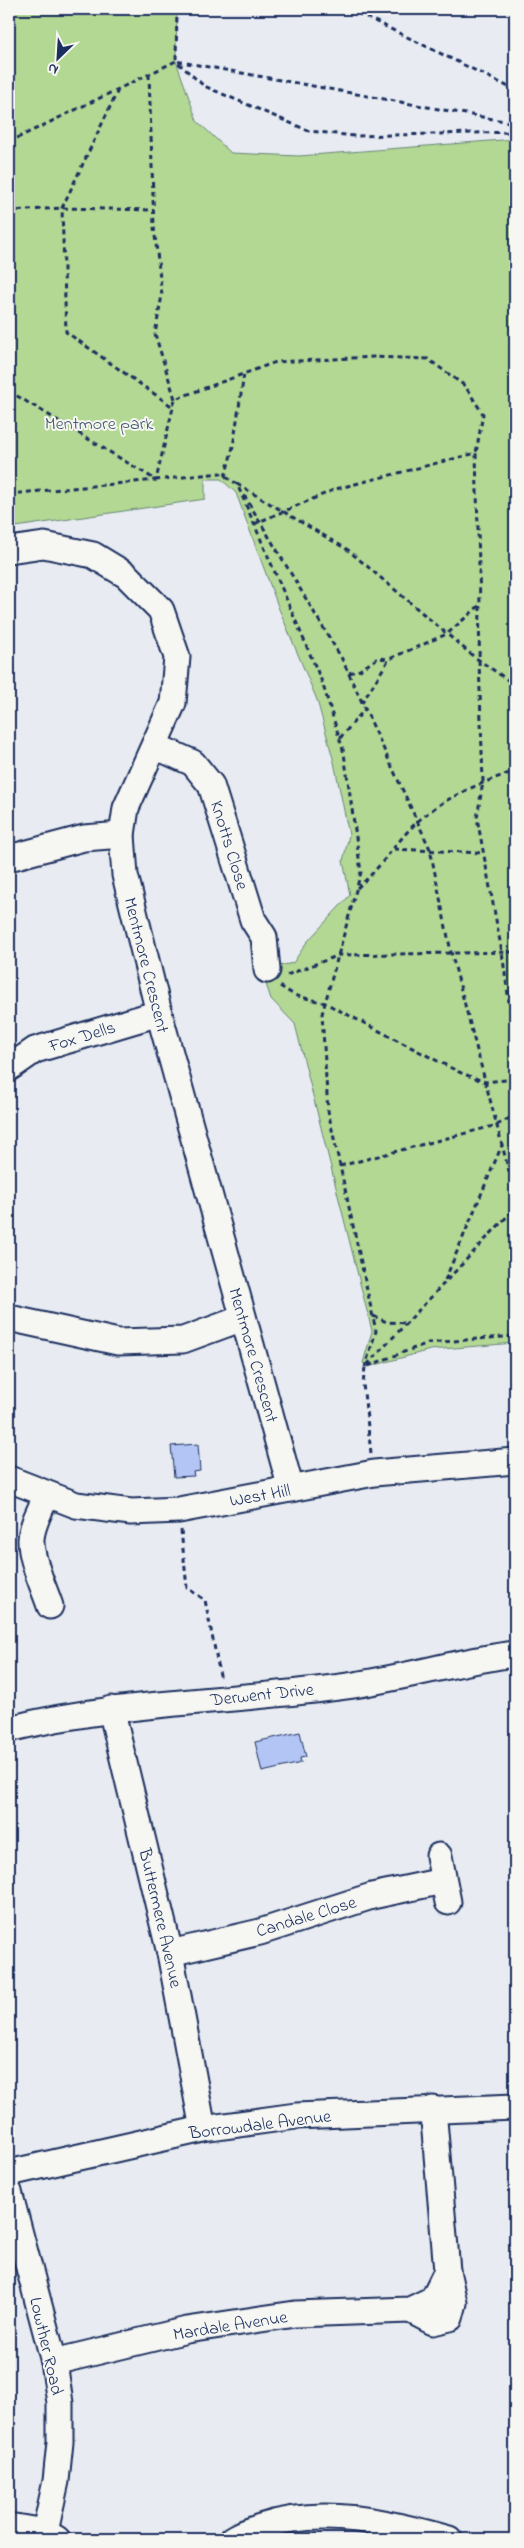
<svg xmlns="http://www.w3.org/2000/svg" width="524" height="2548" viewBox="0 0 524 2548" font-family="'Indie Flower',sans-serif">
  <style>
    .green { fill: #b3d893; stroke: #678478 }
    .building { fill: #b2c5f4; stroke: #1b2f5e }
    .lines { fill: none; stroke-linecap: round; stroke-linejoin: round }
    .minor-casing { stroke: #1b2f5e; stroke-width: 29 }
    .path { stroke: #1b2f5e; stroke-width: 3; stroke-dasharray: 5 4; stroke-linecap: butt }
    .minor { stroke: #f6f6f2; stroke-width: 25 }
    .labels { text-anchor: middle; stroke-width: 4; stroke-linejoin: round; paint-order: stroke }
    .park-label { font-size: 18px; fill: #41596b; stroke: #f6f6f2 }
    .street-label { font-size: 18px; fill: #1b2f5e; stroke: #f6f6f2 }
  </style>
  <rect width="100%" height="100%" fill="#e8ecf2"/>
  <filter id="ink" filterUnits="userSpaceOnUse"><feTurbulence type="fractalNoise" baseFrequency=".02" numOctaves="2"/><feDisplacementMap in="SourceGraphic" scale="10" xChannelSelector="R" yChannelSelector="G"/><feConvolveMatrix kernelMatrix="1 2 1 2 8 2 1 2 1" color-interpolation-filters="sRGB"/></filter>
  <g filter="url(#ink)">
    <polygon class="green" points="9,9 177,9 176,61 197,121 231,153 299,156 515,139 515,1343 430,1350 368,1367 363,1363 372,1331 295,1024 271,999 265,981 274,978 279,966 293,963 307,942 350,895 343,861 349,835 334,762 317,700 279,609 236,493 221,479 205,479 205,499 9,528"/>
    <g class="building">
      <polygon points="198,1444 200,1471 193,1472 194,1476 174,1477 171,1446"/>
      <polygon points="300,1732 306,1757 300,1758 301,1763 262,1772 255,1742"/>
    </g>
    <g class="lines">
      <defs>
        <g id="minor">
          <polyline points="9,550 44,545 93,555 126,575 161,610 177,657 173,703 126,808 122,835 125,875 159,1013 291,1489"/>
          <polyline points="155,746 193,763 211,785 253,920 264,937 267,970"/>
          <polyline points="9,858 84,838 122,835"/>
          <polyline points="9,1068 35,1050 159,1013"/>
          <polyline points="9,1318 118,1342 183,1340 243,1318"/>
          <polyline points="9,1479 76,1505 131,1512 179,1510 374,1473 515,1461"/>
          <path d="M47 1495C41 1508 32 1524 31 1539 30 1558 44 1588 50 1606"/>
          <polyline points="111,1709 170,1953 203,2129"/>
          <path d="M9 1729C120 1701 235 1702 347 1686 404 1678 459 1661 515 1654"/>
          <polyline points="439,1856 448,1902"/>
          <polyline points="170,1953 260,1932 372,1896 443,1881"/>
          <polyline points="9,2173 203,2129 296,2116 515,2107"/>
          <polyline points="9,2192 54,2362 60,2403 60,2442 56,2481 45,2532"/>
          <polyline points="410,2310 433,2322 450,2318 454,2303 447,2271 433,2109"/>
          <polyline points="54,2362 187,2330 295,2314 410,2310 433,2299 447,2271"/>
          <polyline points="9,2526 45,2532 57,2539"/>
          <path d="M232 2539C241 2533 250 2531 260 2527 323 2506 387 2522 449 2539"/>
        </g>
      </defs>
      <use href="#minor" class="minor-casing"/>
      <g class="path">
        <polyline points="177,9 176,61 515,123"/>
        <polyline points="350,9 515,90"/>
        <polyline points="149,74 154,227 162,295 155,334 175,399"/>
        <polyline points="118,90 62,208 66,332 173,407"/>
        <polyline points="9,142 176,61 204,86 309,131 354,136 515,132"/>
        <polyline points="9,211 62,208 153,210"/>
        <polyline points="9,391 156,480 220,473 237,484 322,682 344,753 361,872 322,1014 328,1111 376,1331 365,1367"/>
        <polyline points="225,477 233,447 244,374"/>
        <polyline points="237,484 348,550 473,656 515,685"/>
        <polyline points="9,494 156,480 175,399 276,362 373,357 428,359 465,386 483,414 476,453"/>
        <polyline points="244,495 342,659 430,849 451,952 515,1194"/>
        <polyline points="254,524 336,489 476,453 480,605 447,634 389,659 362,703"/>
        <polyline points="480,606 479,660 483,782 477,818 502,952 515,1044"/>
        <polyline points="349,673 360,670 378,658 389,659"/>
        <polyline points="340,738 365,709"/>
        <polyline points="394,849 483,853"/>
        <path d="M357 888C380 869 395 843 417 822 444 797 481 783 515 771"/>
        <polyline points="287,975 339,955 515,952"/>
        <polyline points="280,986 294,995 325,1003 459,1072 485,1082 515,1079"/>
        <polyline points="340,1166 497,1125 515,1115"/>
        <polyline points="445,1280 502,1145"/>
        <polyline points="373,1316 387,1322 406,1323"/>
        <polyline points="367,1365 515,1208"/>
        <polyline points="371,1453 363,1384 365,1367 428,1343 515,1336"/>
        <polyline points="181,1530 187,1588 205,1600 221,1680"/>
      </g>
      <use href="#minor" class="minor"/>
    </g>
  </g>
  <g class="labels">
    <g class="park-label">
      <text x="99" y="429">Mentmore park</text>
    </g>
    <g class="street-label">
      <text transform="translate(230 845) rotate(73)" y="6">Knotts Close</text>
      <text transform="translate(147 965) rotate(76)" y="6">Mentmore Crescent</text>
      <text transform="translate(82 1036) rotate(-17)" y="6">Fox Dells</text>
      <text transform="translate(254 1355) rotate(74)" y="6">Mentmore Crescent</text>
      <text transform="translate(260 1495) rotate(-10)" y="6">West Hill</text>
      <text transform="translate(262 1694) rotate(-6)" y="6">Derwent Drive</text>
      <text transform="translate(306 1916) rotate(-17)" y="6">Candale Close</text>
      <text transform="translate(161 1918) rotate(77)" y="6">Buttermere Avenue</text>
      <text transform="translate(260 2124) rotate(-7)" y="6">Borrowdale Avenue</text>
      <text transform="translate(230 2325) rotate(-9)" y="6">Mardale Avenue</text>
      <text transform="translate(47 2346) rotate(77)" y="6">Lowther Road</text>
    </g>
  </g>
  <rect width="524" height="2548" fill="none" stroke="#f6f6f2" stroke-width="30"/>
  <rect x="15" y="15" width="494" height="2518" fill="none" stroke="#1b2f5e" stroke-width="2" filter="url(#ink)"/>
  <g transform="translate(58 58) rotate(205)" stroke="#f6f6f2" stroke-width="4" paint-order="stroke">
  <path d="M0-4L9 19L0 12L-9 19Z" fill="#1b2f5e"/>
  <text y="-8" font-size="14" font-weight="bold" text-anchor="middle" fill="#1b2f5e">N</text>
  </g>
</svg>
